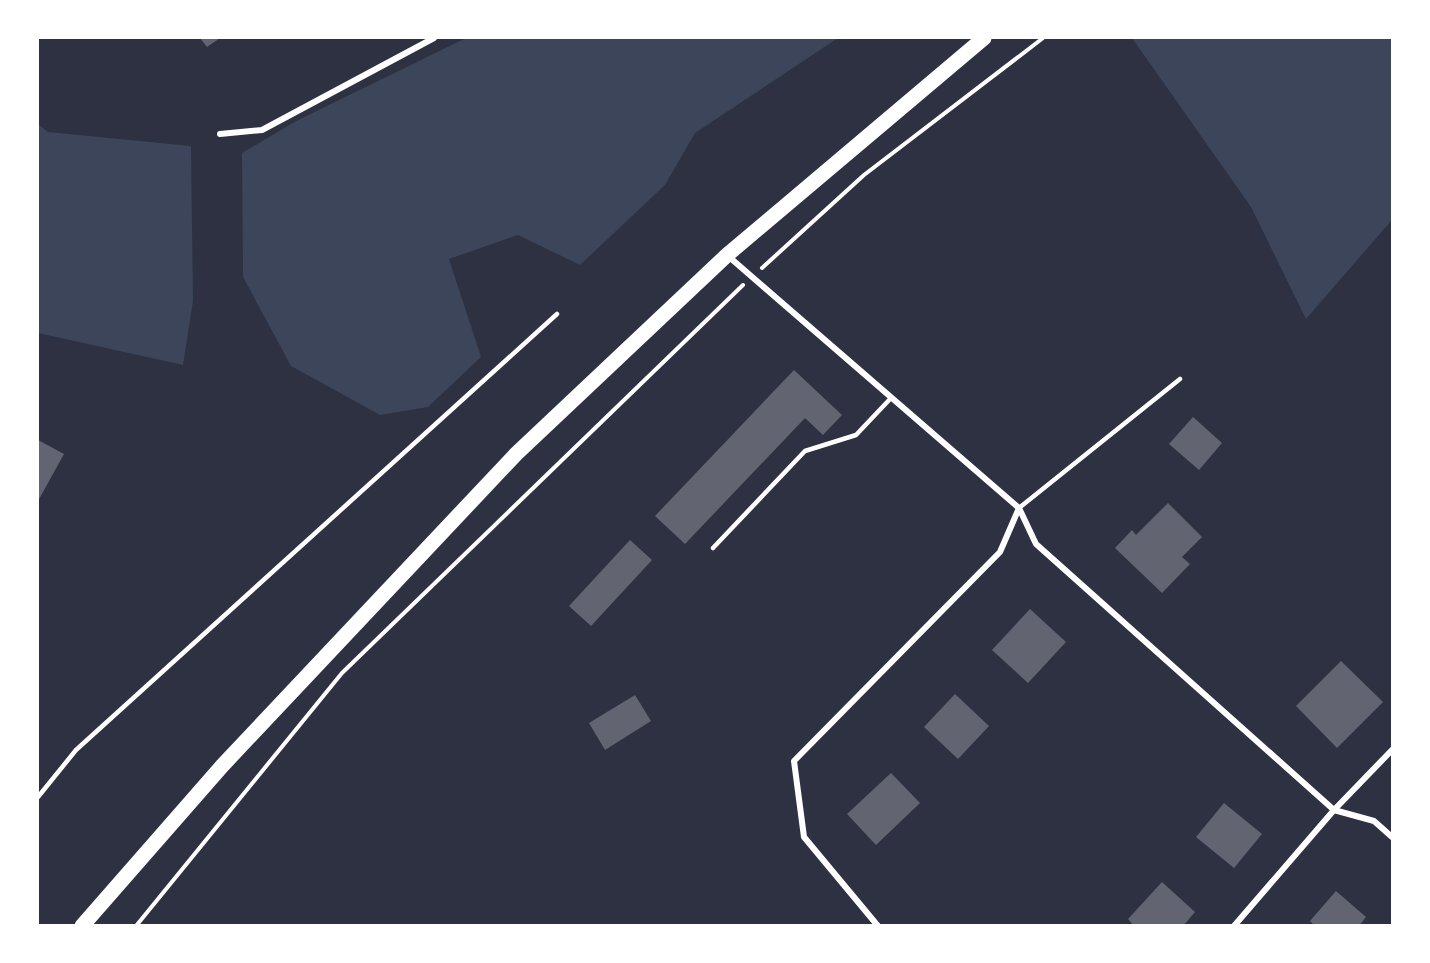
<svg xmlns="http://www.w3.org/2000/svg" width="1430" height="963" viewBox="0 0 1430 963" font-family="Lora,serif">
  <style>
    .green { fill: #3c4559 }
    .building { fill: #626471 }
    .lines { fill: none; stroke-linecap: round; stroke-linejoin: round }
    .path { stroke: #fff; stroke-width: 4 }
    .service { stroke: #fff; stroke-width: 4.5 }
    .minor { stroke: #fff; stroke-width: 6 }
    .primary { stroke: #fff; stroke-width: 15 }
  </style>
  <rect width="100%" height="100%" fill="#2d3142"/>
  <g class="green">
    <polygon points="466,38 838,38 695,133 665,185 580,265 518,235 449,259 481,357 428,407 380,415 291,366 243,277 242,153 296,121"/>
    <polygon points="1132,38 1392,38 1392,220 1306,319 1251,207"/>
    <polygon points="38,124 48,132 191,146 193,301 183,365 38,333"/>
  </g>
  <g class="building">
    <polygon points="200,38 220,38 207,47"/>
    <polygon points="794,370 842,415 823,435 805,418 685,544 655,516"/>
    <polygon points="1193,417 1222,443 1199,470 1169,444"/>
    <polygon points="38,440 64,454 38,501"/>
    <polygon points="1168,503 1202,537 1182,557 1190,564 1162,593 1115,548 1132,530 1136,535"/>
    <polygon points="630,540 652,560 591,626 569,606"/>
    <polygon points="1030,609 1066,642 1028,683 992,650"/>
    <polygon points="1341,661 1383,702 1337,748 1296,706"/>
    <polygon points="955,694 989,726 958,759 924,727"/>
    <polygon points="635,695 651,721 605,750 589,723"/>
    <polygon points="891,773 920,803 876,845 847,814"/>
    <polygon points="1224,803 1262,834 1234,868 1196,837"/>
    <polygon points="1162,882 1195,912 1183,926 1134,926 1128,919"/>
    <polygon points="1336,891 1366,917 1359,926 1315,926 1310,921"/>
  </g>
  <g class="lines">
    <g class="path">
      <polyline points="762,268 864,175 1043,38"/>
      <polyline points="136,926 342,673 743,285"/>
    </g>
    <g class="service">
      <polyline points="1019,508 1180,379"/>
      <polyline points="713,548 805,451 856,435 891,398"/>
      <polyline points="38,797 76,750 557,314"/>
    </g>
    <g class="minor">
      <polyline points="220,134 262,130 434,38"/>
      <polyline points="728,256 1019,508 1036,544 1334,810 1374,821 1392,837"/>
      <polyline points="878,926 804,837 794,761 1000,552 1019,508"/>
      <polyline points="1234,926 1334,810 1392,750"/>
    </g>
    <polyline class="primary" points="82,926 222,766 516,454 727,255 984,38"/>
  </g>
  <rect width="1430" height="963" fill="none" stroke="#ffffff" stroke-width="78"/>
</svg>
